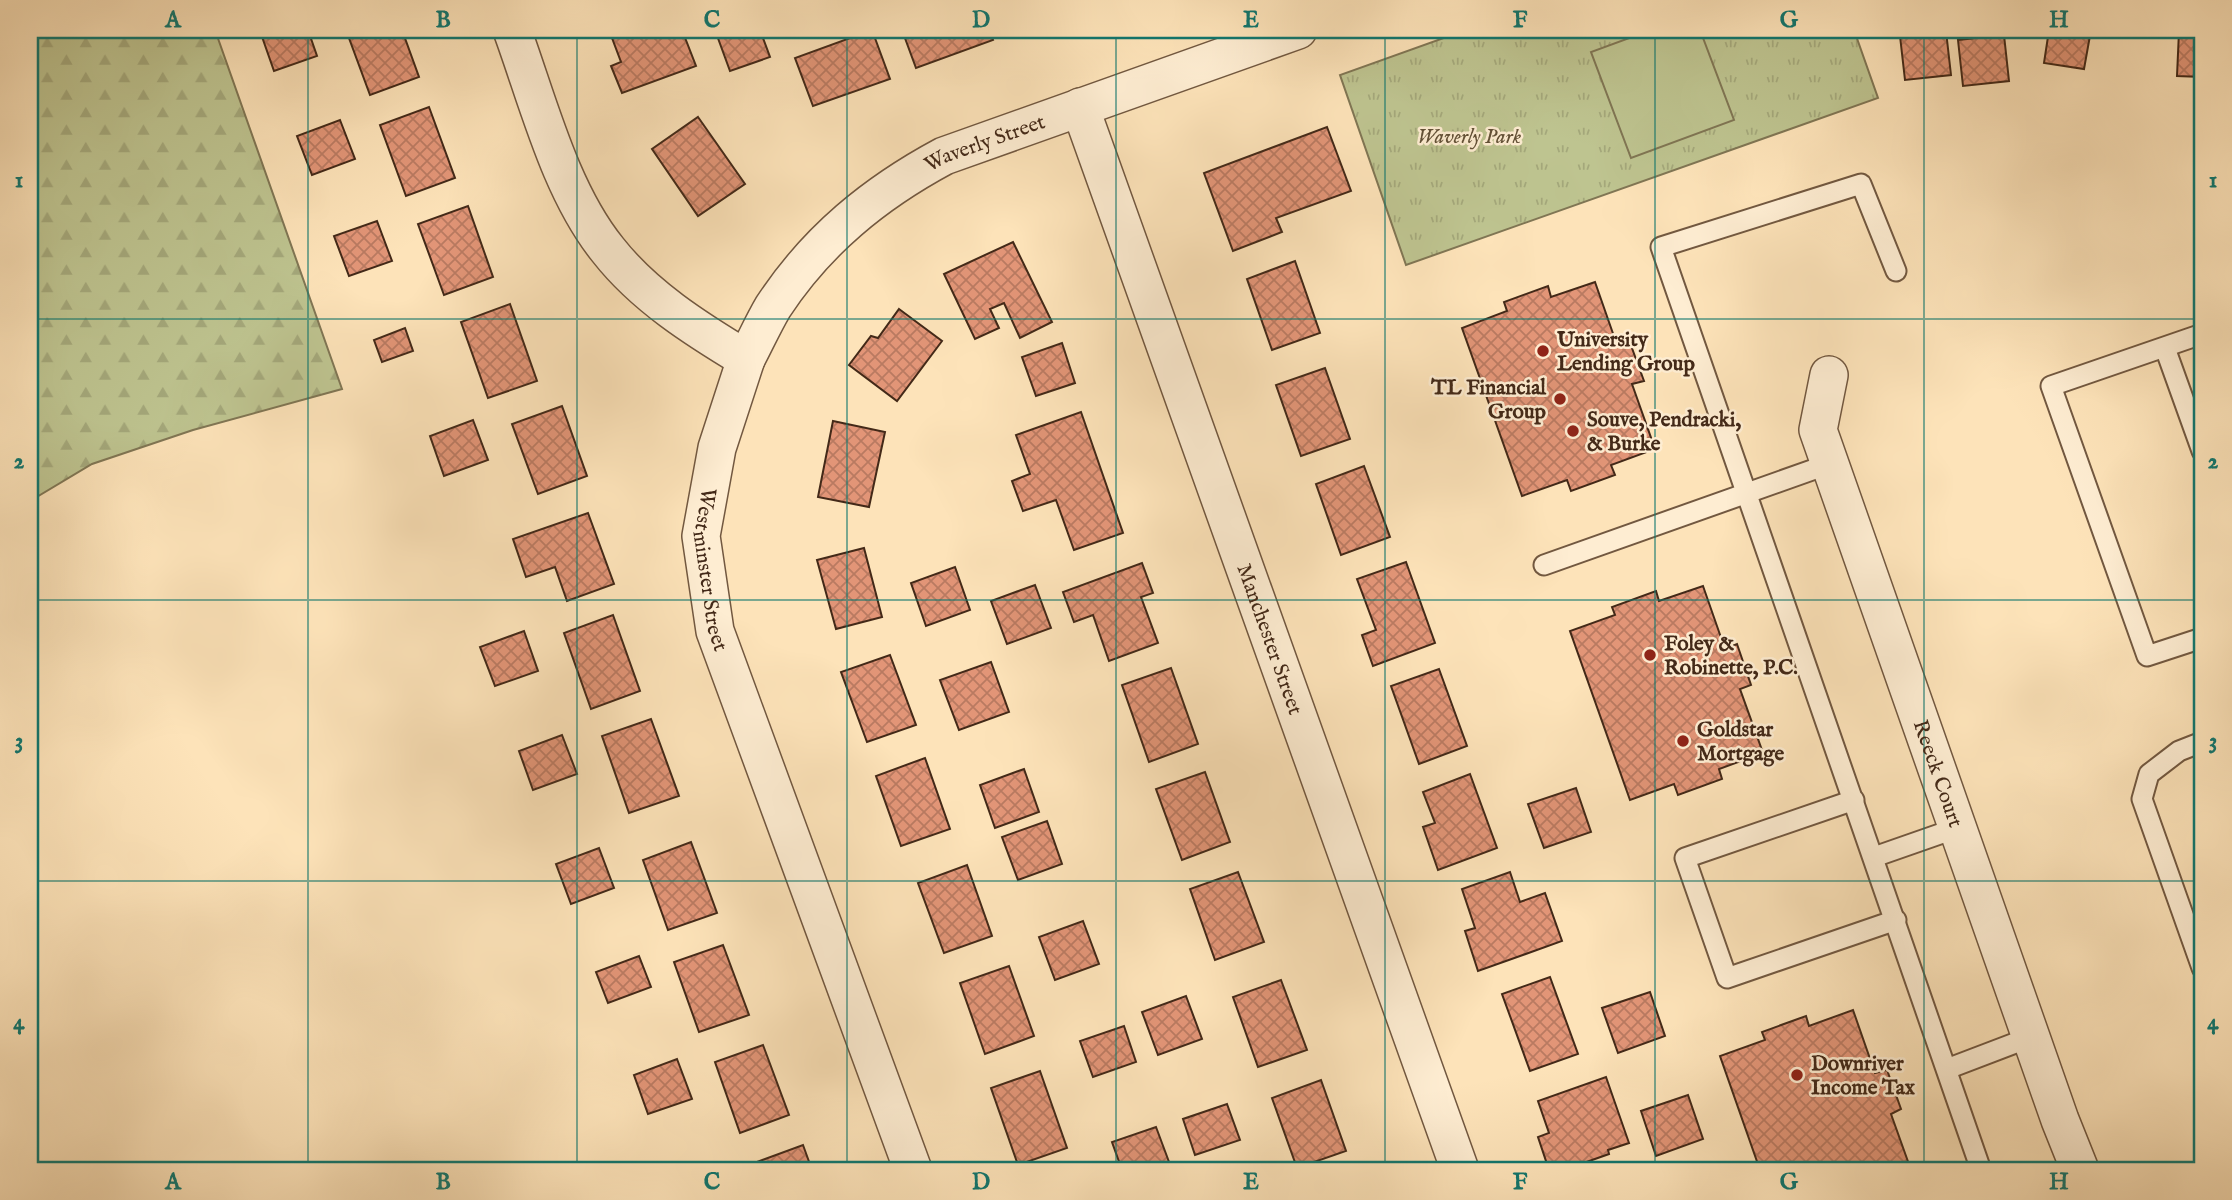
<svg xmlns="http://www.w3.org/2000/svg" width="2232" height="1200" viewBox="0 0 2232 1200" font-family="'IM FELL English',serif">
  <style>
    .forest { fill: url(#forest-firs); stroke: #807654; stroke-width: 2 }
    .park { fill: url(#park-tufts); stroke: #807654; stroke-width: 2 }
    .garden { fill: #bec490; stroke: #807654; stroke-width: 2 }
    .building { fill: url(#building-cross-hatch); stroke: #432918; stroke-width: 2 }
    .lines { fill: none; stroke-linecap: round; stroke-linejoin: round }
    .service-casing { stroke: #725840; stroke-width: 23 }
    .minor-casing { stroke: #725840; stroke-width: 40 }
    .service { stroke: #feedd2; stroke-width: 19 }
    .minor { stroke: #feedd2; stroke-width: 37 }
    .grid { fill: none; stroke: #0f766e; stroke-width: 2; stroke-opacity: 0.55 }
    .poi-dot { fill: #8f2418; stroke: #feedd2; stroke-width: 2.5 }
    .labels { text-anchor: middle; stroke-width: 5; stroke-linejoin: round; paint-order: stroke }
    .park-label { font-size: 21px; font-style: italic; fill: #625036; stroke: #feedd2 }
    .street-label { font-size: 21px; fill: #432918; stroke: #feedd2 }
    .poi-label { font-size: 21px; font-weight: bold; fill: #432918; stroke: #feedd2; text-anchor: start }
    .neatline { fill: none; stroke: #0f766e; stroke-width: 2.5 }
    .grid-label { font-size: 23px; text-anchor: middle; font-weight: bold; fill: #0f766e }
  </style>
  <defs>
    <pattern id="forest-firs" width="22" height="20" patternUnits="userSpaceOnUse" patternTransform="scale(1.75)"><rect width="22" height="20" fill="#bec490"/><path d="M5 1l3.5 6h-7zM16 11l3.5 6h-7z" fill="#a4a87b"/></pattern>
    <pattern id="park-tufts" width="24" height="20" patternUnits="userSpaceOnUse" patternTransform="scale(1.75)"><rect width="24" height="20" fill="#bec490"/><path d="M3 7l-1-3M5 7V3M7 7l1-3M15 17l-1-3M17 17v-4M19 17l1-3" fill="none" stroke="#a4a87b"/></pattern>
    <pattern id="building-cross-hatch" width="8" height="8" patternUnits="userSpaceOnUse" patternTransform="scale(1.75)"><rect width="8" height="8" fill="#e29577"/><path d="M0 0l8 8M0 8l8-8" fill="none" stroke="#b97a61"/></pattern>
  </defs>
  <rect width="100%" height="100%" fill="#fde3b9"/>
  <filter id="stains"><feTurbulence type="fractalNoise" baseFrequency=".00286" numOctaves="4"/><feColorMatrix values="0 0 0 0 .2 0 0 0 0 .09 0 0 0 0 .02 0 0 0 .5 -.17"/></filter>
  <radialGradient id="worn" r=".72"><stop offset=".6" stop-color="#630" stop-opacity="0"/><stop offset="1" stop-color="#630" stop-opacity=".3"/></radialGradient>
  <polygon class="forest" points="30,30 215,30 342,389 193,430 92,464 30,501"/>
  <polygon class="park" points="1466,30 1854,30 1878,98 1406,265 1340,75"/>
  <polygon class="garden" points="1651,30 1700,30 1734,120 1631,158 1591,52"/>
  <g class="building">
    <polygon points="265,30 308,30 317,56 274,71 260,31"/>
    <polygon points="346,30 402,30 419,77 370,95"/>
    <polygon points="609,30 665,30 667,35 682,30 696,66 622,93 611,66 621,62"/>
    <polygon points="715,30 760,30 770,57 730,71"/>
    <polygon points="872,30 890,79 813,106 795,58"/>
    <polygon points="902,30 989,30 993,40 916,68"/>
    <polygon points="2049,30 2091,30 2084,69 2044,63"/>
    <polygon points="1946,31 1951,75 1905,80 1900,36"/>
    <polygon points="2179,31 2202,33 2202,77 2177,76"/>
    <polygon points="2004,35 2009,81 1963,86 1958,40"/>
    <polygon points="429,107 455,178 406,196 380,125"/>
    <polygon points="698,117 745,184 698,216 652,149"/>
    <polygon points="340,120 355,159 312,175 297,136"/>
    <polygon points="1327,127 1351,191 1276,218 1282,232 1233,251 1204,173"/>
    <polygon points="468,206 493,277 444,295 418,224"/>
    <polygon points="377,221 392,261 349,276 334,236"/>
    <polygon points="1013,242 1052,322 1020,338 1004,303 990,309 999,328 975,339 944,274"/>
    <polygon points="1295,261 1320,333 1272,350 1247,279"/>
    <polygon points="1595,282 1617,345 1629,340 1644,381 1632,384 1655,449 1611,465 1615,475 1571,491 1567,480 1522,496 1462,328 1507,311 1504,302 1548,286 1551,297"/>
    <polygon points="510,304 537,381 488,398 461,322"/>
    <polygon points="899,309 942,341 897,401 849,365 871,336 878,338"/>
    <polygon points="405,328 413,351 382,362 374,340"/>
    <polygon points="1062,343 1075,383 1036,396 1022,357"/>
    <polygon points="1325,368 1350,439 1301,456 1276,385"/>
    <polygon points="562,406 587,476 538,494 512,424"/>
    <polygon points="1081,412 1123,533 1074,550 1056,500 1023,511 1012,481 1030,474 1016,435"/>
    <polygon points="473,420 488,460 444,476 430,436"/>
    <polygon points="833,421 885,432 869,507 818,497"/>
    <polygon points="1364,466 1390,537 1341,555 1316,484"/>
    <polygon points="588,513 614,584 567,601 555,567 526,577 513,539"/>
    <polygon points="864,548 882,617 836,629 817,560"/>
    <polygon points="1406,562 1435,643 1373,666 1362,635 1376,630 1357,579"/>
    <polygon points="1142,563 1153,593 1141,597 1158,643 1109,661 1093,615 1074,622 1063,592"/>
    <polygon points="955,567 970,610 926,626 911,583"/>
    <polygon points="1035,585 1051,628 1007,644 991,601"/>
    <polygon points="1703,586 1725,649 1737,644 1751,685 1740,689 1763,753 1719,769 1722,779 1678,795 1674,784 1630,800 1570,631 1615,615 1612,607 1656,591 1659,601"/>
    <polygon points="613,615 640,691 591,709 564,633"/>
    <polygon points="524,631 538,671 495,686 480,647"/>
    <polygon points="890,655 916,725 867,742 841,672"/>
    <polygon points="991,662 1009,712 959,730 940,680"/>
    <polygon points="1171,668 1198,744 1149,762 1122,685"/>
    <polygon points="1439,669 1467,746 1419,764 1391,686"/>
    <polygon points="651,719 679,796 629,813 602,736"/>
    <polygon points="562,735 577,774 533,790 519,751"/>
    <polygon points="925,758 950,829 901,846 876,776"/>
    <polygon points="1024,769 1039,812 995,828 980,785"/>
    <polygon points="1205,772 1230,842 1182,860 1156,789"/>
    <polygon points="1470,774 1497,848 1438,870 1423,827 1435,823 1423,792"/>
    <polygon points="1576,788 1591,832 1544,848 1528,804"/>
    <polygon points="1047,821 1062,864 1018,880 1002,837"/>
    <polygon points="691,842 717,913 668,930 643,860"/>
    <polygon points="599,848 614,888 571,904 556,864"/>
    <polygon points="967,865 992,936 944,953 918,883"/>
    <polygon points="1238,872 1264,942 1215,960 1190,889"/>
    <polygon points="1510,872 1520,902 1545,893 1562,941 1478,971 1465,931 1475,928 1462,889"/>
    <polygon points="1083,921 1099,964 1055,980 1039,937"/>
    <polygon points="723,945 749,1015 699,1032 674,962"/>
    <polygon points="639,956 651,987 608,1003 596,972"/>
    <polygon points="1009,966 1034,1036 985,1054 960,983"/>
    <polygon points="1550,977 1578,1054 1530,1071 1502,994"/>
    <polygon points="1281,980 1307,1050 1258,1067 1233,997"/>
    <polygon points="1650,992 1665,1036 1618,1053 1602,1008"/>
    <polygon points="1186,996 1202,1039 1158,1055 1142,1012"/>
    <polygon points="1853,1010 1875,1073 1887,1070 1901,1109 1891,1114 1911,1170 1760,1170 1720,1056 1765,1040 1762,1032 1806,1016 1809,1026"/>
    <polygon points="1124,1026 1136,1062 1093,1077 1080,1041"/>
    <polygon points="763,1045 789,1115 740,1133 715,1062"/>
    <polygon points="677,1059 692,1099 648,1114 634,1075"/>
    <polygon points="1040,1071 1067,1148 1018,1165 991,1088"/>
    <polygon points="1606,1077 1629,1143 1608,1150 1609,1154 1564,1170 1561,1168 1549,1170 1538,1137 1549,1133 1538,1101"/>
    <polygon points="1321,1080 1346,1151 1297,1168 1272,1098"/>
    <polygon points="1688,1095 1703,1139 1656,1156 1641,1111"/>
    <polygon points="1227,1104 1240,1140 1195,1155 1183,1119"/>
    <polygon points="1156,1127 1172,1170 1122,1170 1112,1142"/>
    <polygon points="803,1145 812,1170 757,1170 754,1163"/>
  </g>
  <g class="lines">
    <defs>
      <g id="service">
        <polyline points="1896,271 1861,184 1661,247 1981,1170"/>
        <polyline points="2202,334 2051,386 2147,656 2202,638"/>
        <polyline points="2165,348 2202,451"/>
        <polyline points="1544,565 1829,464"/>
        <polyline points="2202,742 2179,751 2149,774 2142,799 2202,968"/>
        <polyline points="1854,800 1685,858 1727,978 1896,920"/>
        <polyline points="1874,857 1957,828"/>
        <polyline points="1947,1069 2031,1037"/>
      </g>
      <g id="minor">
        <path id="s1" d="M512 30C538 101 560 191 608 250 644 296 696 329 746 359L717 448 701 536 715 631 913 1170"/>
        <path id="s2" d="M1080 107 1460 1170"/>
        <path id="s3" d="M746 359C755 342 763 324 773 307 817 240 875 193 944 156L1298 30"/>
        <path id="s4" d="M1829 375 1818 430 2060 1120 2080 1170"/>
      </g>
    </defs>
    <use href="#service" class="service-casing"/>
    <use href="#minor" class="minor-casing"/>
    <use href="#service" class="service"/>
    <use href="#minor" class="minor"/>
  </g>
  <path class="grid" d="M308 30V1170M577 30V1170M847 30V1170M1116 30V1170M1385 30V1170M1655 30V1170M1924 30V1170M30 319H2202M30 600H2202M30 881H2202"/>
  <g class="poi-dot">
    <circle cx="1543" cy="351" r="7"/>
    <circle cx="1560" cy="399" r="7"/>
    <circle cx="1573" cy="431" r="7"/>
    <circle cx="1650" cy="655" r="7"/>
    <circle cx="1683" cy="741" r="7"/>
    <circle cx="1797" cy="1075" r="7"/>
  </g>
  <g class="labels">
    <g class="park-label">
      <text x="1469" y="143">Waverly Park</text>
    </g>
    <g class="street-label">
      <text dy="7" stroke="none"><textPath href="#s3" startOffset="332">Waverly Street</textPath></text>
      <text dy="7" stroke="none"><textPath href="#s1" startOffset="635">Westminster Street</textPath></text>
      <text dy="7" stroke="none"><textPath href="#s2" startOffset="565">Manchester Street</textPath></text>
      <text dy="7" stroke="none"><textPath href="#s4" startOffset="420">Reeck Court</textPath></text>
    </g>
    <g class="poi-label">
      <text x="1557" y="346">University<tspan x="1557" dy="24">Lending Group</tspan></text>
      <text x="1546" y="394" text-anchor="end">TL Financial<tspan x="1546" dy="24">Group</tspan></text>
      <text x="1587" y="426">Souve, Pendracki,<tspan x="1587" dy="24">&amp; Burke</tspan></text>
      <text x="1664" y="650">Foley &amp;<tspan x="1664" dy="24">Robinette, P.C.</tspan></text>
      <text x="1697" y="736">Goldstar<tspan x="1697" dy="24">Mortgage</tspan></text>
      <text x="1811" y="1070">Downriver<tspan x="1811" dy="24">Income Tax</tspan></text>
    </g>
  </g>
  <rect width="2232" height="1200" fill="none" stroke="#fde3b9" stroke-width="77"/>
  <rect x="38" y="38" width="2156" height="1124" class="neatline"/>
  <g class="grid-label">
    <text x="173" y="27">A</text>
    <text x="443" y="27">B</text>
    <text x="712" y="27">C</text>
    <text x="981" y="27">D</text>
    <text x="1251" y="27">E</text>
    <text x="1520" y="27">F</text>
    <text x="1789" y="27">G</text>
    <text x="2059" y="27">H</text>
    <text x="19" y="187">1</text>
    <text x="2213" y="187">1</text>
    <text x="19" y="468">2</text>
    <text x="2213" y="468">2</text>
    <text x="19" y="748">3</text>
    <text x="2213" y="748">3</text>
    <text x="19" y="1029">4</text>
    <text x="2213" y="1029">4</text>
    <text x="173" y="1189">A</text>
    <text x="443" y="1189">B</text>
    <text x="712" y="1189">C</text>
    <text x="981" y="1189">D</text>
    <text x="1251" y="1189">E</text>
    <text x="1520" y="1189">F</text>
    <text x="1789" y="1189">G</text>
    <text x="2059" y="1189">H</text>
  </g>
  <rect width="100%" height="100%" filter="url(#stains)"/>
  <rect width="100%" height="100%" fill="url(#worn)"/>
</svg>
